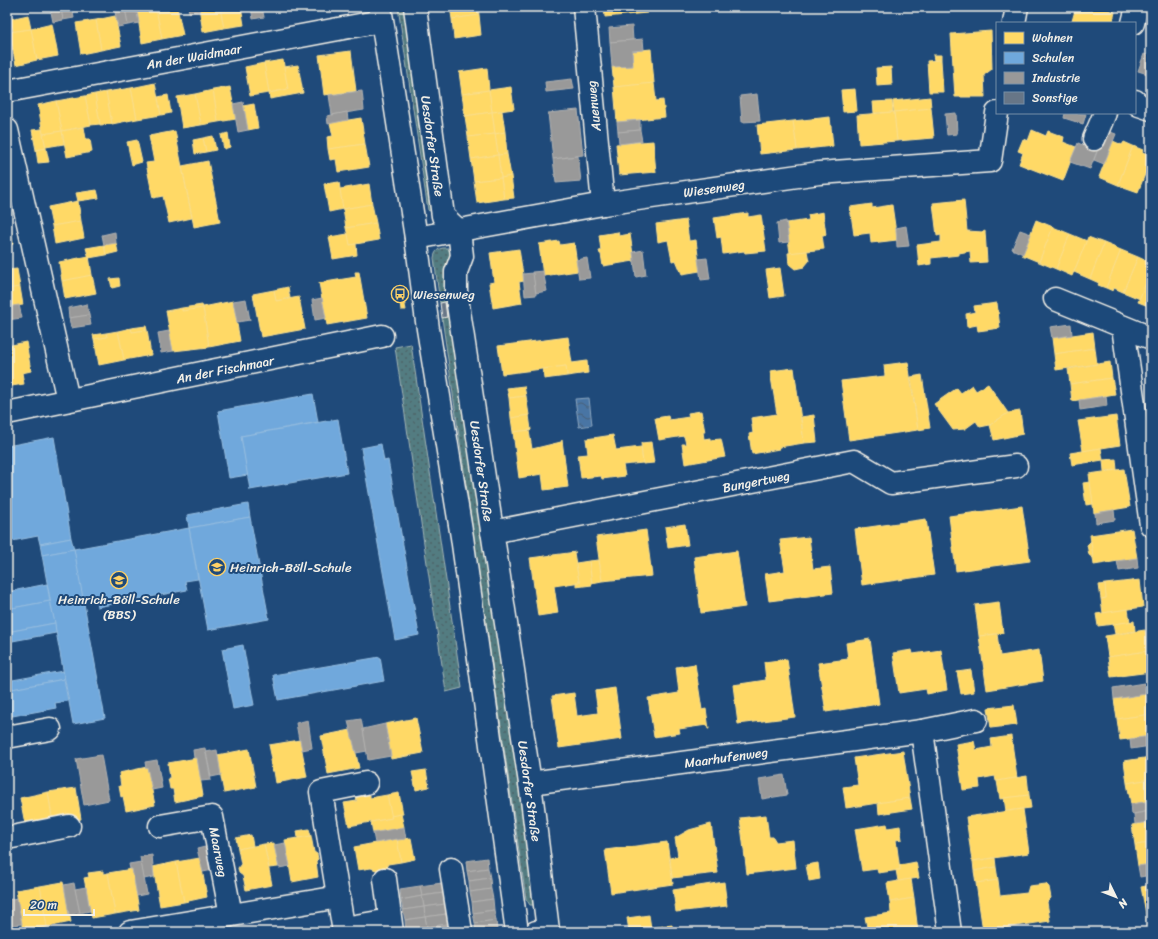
<svg xmlns="http://www.w3.org/2000/svg" width="1158" height="939" viewBox="0 0 1158 939" font-family="Sriracha,sans-serif">
  <style>
    .grass { fill: url(#grass-dots); stroke: #a4b6b4 }
    .water { fill: url(#water-waves); stroke: #8da7bf }
    .homes { fill: #ffd966; stroke: #fce08d }
    .schools { fill: #6fa8dc; stroke: #97bee0 }
    .industry { fill: #999; stroke: #b4b3b1 }
    .building { fill: #677687; stroke: #f4f1e8 }
    .lines { fill: none; stroke-linecap: round; stroke-linejoin: round }
    .minor-casing { stroke: #f4f1e8; stroke-width: 25 }
    .minor { stroke: #1f4a7a; stroke-width: 22 }
    .labels { text-anchor: middle; stroke-width: 4; stroke-linejoin: round; paint-order: stroke }
    .street-label { font-size: 13px; fill: #f4f1e8; stroke: #1f4a7a }
    .poi-label { font-size: 13px; fill: #f4f1e8; stroke: #1f4a7a; text-anchor: start }
  </style>
  <defs>
    <pattern id="grass-dots" width="8" height="8" patternUnits="userSpaceOnUse"><rect width="8" height="8" fill="#537b81"/><path d="M2 2h.1M6 6h.1" fill="none" stroke="#4e6466" stroke-width="1.8" stroke-linecap="round"/></pattern>
    <pattern id="water-waves" width="16" height="10" patternUnits="userSpaceOnUse"><rect width="16" height="10" fill="#4975a4"/><path d="M0 5q4-4 8 0t8 0" fill="none" stroke="#495e75"/></pattern>
  </defs>
  <rect width="100%" height="100%" fill="#1f4a7a"/>
  <filter id="ink" filterUnits="userSpaceOnUse"><feTurbulence type="fractalNoise" baseFrequency=".025" numOctaves="2"/><feDisplacementMap in="SourceGraphic" scale="8" xChannelSelector="R" yChannelSelector="G"/><feConvolveMatrix kernelMatrix="1 2 1 2 8 2 1 2 1" color-interpolation-filters="sRGB"/></filter>
  <g filter="url(#ink)">
    <g class="grass">
      <polygon points="398,7 404,7 432,209 429,211 428,210"/>
      <path d="M443 248H448L452 257 539 900 534 905H530L526 899 442 318 447 317 444 302 440 303 434 258C435 252 437 249 443 248Z"/>
      <polygon points="411,344 462,688 446,692 395,347"/>
    </g>
    <polygon class="water" points="589,398 592,425 579,427 575,399"/>
    <g class="homes">
      <polygon points="166,7 177,7 183,35 162,39 156,9"/>
      <polygon points="199,7 220,7 224,28 203,32"/>
      <polygon points="220,7 241,7 244,25 224,28"/>
      <polygon points="314,7 328,7 314,9"/>
      <polygon points="450,7 478,7 479,15 452,19"/>
      <polygon points="604,7 647,7 647,13 605,17"/>
      <polygon points="1076,7 1100,7 1115,12 1113,21 1115,22 1115,23 1080,23 1072,21"/>
      <polygon points="156,9 162,39 142,43 137,12"/>
      <polygon points="28,15 31,29 13,32 10,19"/>
      <polygon points="479,15 481,35 454,39 452,19"/>
      <polygon points="115,16 121,46 101,50 96,20"/>
      <polygon points="96,20 101,50 81,54 76,23"/>
      <polygon points="52,24 58,56 37,60 31,29"/>
      <polygon points="31,29 37,60 16,65 9,32"/>
      <polygon points="991,31 992,69 984,75 985,97 955,97 951,34"/>
      <polygon points="651,49 654,83 614,87 612,67 633,66 632,51"/>
      <polygon points="351,51 356,91 324,95 319,55"/>
      <polygon points="933,55 941,55 941,60 934,60"/>
      <polygon points="283,60 288,89 269,93 264,63"/>
      <polygon points="941,60 943,92 929,92 927,61"/>
      <polygon points="264,63 269,93 250,96 245,67"/>
      <polygon points="298,65 303,93 270,99 269,93 288,89 284,67"/>
      <polygon points="891,67 892,85 877,86 876,68"/>
      <polygon points="487,68 489,90 462,94 459,72"/>
      <polygon points="155,83 161,115 137,119 131,88"/>
      <polygon points="654,83 656,101 663,100 665,117 617,122 614,87"/>
      <polygon points="230,87 236,119 218,122 213,90"/>
      <polygon points="511,87 514,109 492,112 489,90"/>
      <polygon points="131,88 137,119 112,124 106,92"/>
      <polygon points="855,89 857,111 843,112 841,90"/>
      <polygon points="213,90 218,122 201,125 195,94"/>
      <polygon points="489,90 492,112 465,116 462,94"/>
      <polygon points="106,92 112,124 100,125 95,94"/>
      <polygon points="95,94 100,124 91,125 85,96"/>
      <polygon points="195,94 201,125 182,128 177,97"/>
      <polygon points="168,95 171,113 161,115 158,97"/>
      <polygon points="85,96 91,125 62,131 56,101"/>
      <polygon points="930,97 931,108 894,112 893,101"/>
      <polygon points="56,101 62,131 43,134 38,105"/>
      <polygon points="892,101 893,112 874,113 873,102"/>
      <polygon points="254,104 258,128 248,130 243,106"/>
      <polygon points="931,108 934,138 897,141 894,112"/>
      <polygon points="502,111 505,132 495,134 492,112"/>
      <polygon points="492,112 495,134 468,137 465,116"/>
      <polygon points="894,112 897,141 859,144 857,115"/>
      <polygon points="830,117 833,146 797,150 793,121"/>
      <polygon points="361,118 365,144 328,149 327,137 333,136 330,123"/>
      <polygon points="793,121 797,150 760,154 757,125"/>
      <polygon points="84,127 86,139 90,139 92,152 67,157 62,131"/>
      <polygon points="42,129 46,148 36,150 32,130"/>
      <polygon points="1032,130 1046,136 1048,131 1064,137 1063,142 1076,147 1063,181 1019,164 1023,153 1018,151 1023,139 1028,141"/>
      <polygon points="62,131 64,144 46,147 43,134"/>
      <polygon points="175,131 192,218 169,223 163,196 153,198 146,163 154,162 149,136"/>
      <polygon points="505,132 507,154 498,155 495,134"/>
      <polygon points="228,133 230,147 224,149 221,135"/>
      <polygon points="495,134 498,155 471,159 468,137"/>
      <polygon points="213,136 216,150 206,152 203,138"/>
      <polygon points="203,138 206,152 195,154 193,140"/>
      <polygon points="137,140 142,162 132,165 127,142"/>
      <polygon points="653,141 656,172 619,175 616,144"/>
      <polygon points="1113,141 1122,145 1124,142 1133,146 1118,185 1099,177"/>
      <polygon points="365,144 369,167 338,172 336,159 330,160 328,149"/>
      <polygon points="1133,146 1143,150 1142,152 1151,155 1151,159 1138,192 1118,185"/>
      <polygon points="46,148 49,162 38,163 36,150"/>
      <polygon points="507,154 511,176 501,178 498,155"/>
      <polygon points="498,155 501,178 474,181 471,159"/>
      <polygon points="208,161 220,222 194,227 182,166"/>
      <polygon points="511,176 514,198 504,199 501,178"/>
      <polygon points="501,178 504,199 477,203 474,181"/>
      <polygon points="339,182 343,209 329,212 324,184"/>
      <polygon points="369,184 372,204 343,209 340,189"/>
      <polygon points="97,190 99,198 78,201 76,193"/>
      <polygon points="964,200 967,231 983,232 985,231 987,262 971,263 970,251 959,253 959,255 931,258 931,264 919,266 917,245 941,242 941,235 937,236 933,203"/>
      <polygon points="78,201 81,221 52,226 48,207"/>
      <polygon points="372,204 376,223 346,228 343,209"/>
      <polygon points="872,204 872,208 892,205 897,240 871,243 870,233 854,235 850,207"/>
      <polygon points="823,212 826,235 822,235 824,249 790,253 786,223 809,220 808,215"/>
      <polygon points="7,213 10,225 7,226"/>
      <polygon points="748,213 748,217 761,215 766,251 745,253 744,251 723,254 721,237 717,238 714,218"/>
      <polygon points="686,220 689,241 696,240 700,271 682,274 676,260 672,261 668,240 658,242 656,224"/>
      <polygon points="1036,220 1053,227 1039,262 1022,255"/>
      <polygon points="81,221 84,238 55,244 52,226"/>
      <polygon points="376,223 379,240 350,245 346,228"/>
      <polygon points="10,225 13,244 7,246 7,226"/>
      <polygon points="1053,227 1070,234 1056,269 1039,262"/>
      <polygon points="618,232 619,236 630,234 634,261 603,266 601,254 600,254 599,251 601,251 599,235"/>
      <polygon points="348,234 350,245 356,244 357,255 333,259 329,237"/>
      <polygon points="1070,234 1087,241 1072,276 1056,269"/>
      <polygon points="1088,237 1104,243 1090,279 1074,272"/>
      <polygon points="559,241 560,245 574,243 578,271 543,276 539,244"/>
      <polygon points="116,243 118,252 106,255 104,245"/>
      <polygon points="1104,243 1121,250 1106,288 1098,285 1099,283 1090,279"/>
      <polygon points="104,245 106,255 89,258 86,248"/>
      <polygon points="519,249 524,281 519,282 522,303 493,308 489,283 494,282 490,253"/>
      <polygon points="1121,250 1138,257 1123,292 1114,288 1113,291 1106,288"/>
      <polygon points="807,251 809,261 804,267 795,269 789,264 788,253"/>
      <polygon points="89,256 92,275 62,281 59,262"/>
      <polygon points="1138,257 1151,263 1151,271 1140,299 1123,292"/>
      <polygon points="780,268 784,296 770,298 766,270"/>
      <polygon points="17,269 20,287 7,289 7,270"/>
      <polygon points="1151,271 1151,307 1138,302"/>
      <polygon points="355,272 359,272 367,318 327,325 319,283 356,277"/>
      <polygon points="92,275 96,293 65,299 62,281"/>
      <polygon points="119,278 120,286 112,288 110,279"/>
      <polygon points="20,287 23,305 7,307 7,289"/>
      <polygon points="288,287 290,298 276,301 274,290"/>
      <polygon points="274,290 276,301 299,297 305,329 261,337 253,294"/>
      <polygon points="399,295 403,295 406,310 401,310"/>
      <polygon points="233,301 240,341 209,347 203,307"/>
      <polygon points="997,303 1000,328 978,331 977,325 967,327 966,314 975,312 974,306"/>
      <polygon points="202,305 203,308 182,311 182,308"/>
      <polygon points="182,308 182,311 203,308 209,347 173,351 166,311"/>
      <polygon points="146,326 147,330 132,332 131,328"/>
      <polygon points="131,328 132,332 147,330 151,355 124,360 118,331"/>
      <polygon points="118,331 124,360 99,365 94,339 107,337 106,333"/>
      <polygon points="1093,332 1095,348 1054,354 1052,338"/>
      <polygon points="106,333 107,337 94,339 93,335"/>
      <polygon points="568,337 572,363 587,361 588,373 567,376 566,366 502,374 498,346"/>
      <polygon points="26,342 31,371 22,373 24,384 12,386 7,361 7,346"/>
      <polygon points="1095,348 1097,364 1056,370 1054,354"/>
      <polygon points="7,361 12,386 7,387"/>
      <polygon points="908,362 918,430 849,440 841,381 885,376 884,365"/>
      <polygon points="1110,362 1112,378 1070,384 1068,369"/>
      <polygon points="566,366 567,376 544,379 543,369"/>
      <polygon points="794,368 804,443 779,447 779,449 752,454 749,434 753,433 751,418 777,414 770,371"/>
      <polygon points="922,375 930,428 918,430 911,377"/>
      <polygon points="1112,378 1115,394 1072,401 1070,384"/>
      <polygon points="988,384 1008,413 990,425 980,427 976,421 965,429 953,430 934,404 957,388 961,393 972,385 976,391"/>
      <polygon points="524,386 526,396 509,398 507,388"/>
      <polygon points="526,396 529,415 511,418 509,398"/>
      <polygon points="701,411 705,432 703,432 704,439 710,438 710,440 721,439 725,457 685,464 682,444 686,444 684,436 659,440 655,418 668,416 669,420 689,417 688,413"/>
      <polygon points="1020,411 1023,434 994,440 990,425 1008,413"/>
      <polygon points="529,415 531,430 513,432 511,418"/>
      <polygon points="814,415 817,442 804,443 801,417"/>
      <polygon points="1116,416 1120,445 1083,451 1078,421"/>
      <polygon points="531,430 529,431 532,449 561,442 562,440 568,487 544,490 542,474 519,478 513,432"/>
      <polygon points="613,435 616,450 641,447 643,463 623,465 625,476 602,479 601,476 581,478 578,455 588,454 586,439"/>
      <polygon points="651,442 654,463 643,464 641,443"/>
      <polygon points="1101,448 1103,460 1072,465 1070,453"/>
      <polygon points="1116,459 1117,470 1104,471 1103,460"/>
      <polygon points="1124,469 1130,507 1094,513 1089,474"/>
      <polygon points="1090,482 1093,504 1086,505 1083,483"/>
      <polygon points="1022,506 1030,561 956,571 949,516"/>
      <polygon points="926,519 934,575 862,585 855,529"/>
      <polygon points="685,524 688,545 668,548 665,527"/>
      <polygon points="1132,529 1137,558 1094,565 1090,535"/>
      <polygon points="646,530 652,576 602,581 596,537"/>
      <polygon points="809,537 813,569 830,567 833,593 769,601 765,574 785,571 780,540"/>
      <polygon points="1091,541 1093,558 1089,555 1087,545"/>
      <polygon points="737,551 745,607 701,613 694,557"/>
      <polygon points="576,552 574,553 579,581 581,582 554,586 558,613 538,616 530,558"/>
      <polygon points="599,560 602,581 592,583 589,561"/>
      <polygon points="589,561 592,585 576,587 576,582 581,582 579,581 576,563"/>
      <polygon points="1140,580 1143,607 1103,613 1101,599 1106,598 1105,584"/>
      <polygon points="1105,584 1106,598 1101,599 1099,585"/>
      <polygon points="999,602 1003,633 979,636 975,605"/>
      <polygon points="1128,609 1130,622 1098,626 1096,614"/>
      <polygon points="1134,621 1135,631 1115,634 1113,624"/>
      <polygon points="1145,630 1148,651 1108,657 1105,636"/>
      <polygon points="997,634 1000,656 1039,650 1043,681 987,690 979,636"/>
      <polygon points="870,639 879,704 826,712 818,663 848,659 846,643"/>
      <polygon points="912,650 913,654 941,650 947,690 927,694 926,689 899,693 893,653"/>
      <polygon points="1148,651 1151,672 1111,677 1108,657"/>
      <polygon points="787,659 795,717 738,724 733,685 766,680 764,662"/>
      <polygon points="695,664 702,710 706,709 709,729 708,729 707,725 679,729 680,733 654,737 648,698 679,693 676,667"/>
      <polygon points="971,670 974,692 961,694 957,672"/>
      <polygon points="615,688 622,739 559,748 552,696 574,693 577,716 598,713 595,691"/>
      <polygon points="1151,693 1151,714 1117,719 1114,699"/>
      <polygon points="1014,705 1017,725 991,728 988,708"/>
      <polygon points="1151,714 1151,736 1120,740 1117,719"/>
      <polygon points="416,718 423,753 391,759 385,724"/>
      <polygon points="351,730 359,768 328,774 321,736"/>
      <polygon points="1011,736 1017,778 996,781 995,776 979,779 980,788 963,790 956,744 974,741 976,750 992,747 991,739"/>
      <polygon points="300,740 307,777 276,783 274,771 272,771 270,760 272,759 269,745"/>
      <polygon points="249,749 256,787 224,793 217,755"/>
      <polygon points="903,751 910,798 846,808 843,787 858,785 854,758"/>
      <polygon points="1151,757 1151,779 1127,783 1124,761"/>
      <polygon points="197,758 203,796 175,802 173,789 170,789 168,778 170,778 168,763"/>
      <polygon points="147,767 155,805 126,811 123,796 121,797 119,786 121,786 119,773"/>
      <polygon points="426,770 429,787 416,790 412,772"/>
      <polygon points="1027,776 1029,795 1000,799 997,781"/>
      <polygon points="1151,779 1151,801 1131,804 1127,783"/>
      <polygon points="76,788 81,819 53,824 48,792"/>
      <polygon points="48,792 53,824 26,829 20,798"/>
      <polygon points="399,793 403,814 391,816 387,795"/>
      <polygon points="370,795 370,798 387,795 392,818 349,826 344,803 357,801 356,797"/>
      <polygon points="1029,795 1031,808 1006,811 1004,798"/>
      <polygon points="910,798 912,809 879,814 878,803"/>
      <polygon points="1023,809 1029,853 972,861 966,817"/>
      <polygon points="401,814 404,827 373,833 371,822 392,818 391,816"/>
      <polygon points="766,815 769,837 773,837 776,842 793,840 796,868 747,874 740,818"/>
      <polygon points="1151,822 1151,843 1135,845 1132,825"/>
      <polygon points="711,824 718,873 672,878 670,858 678,856 675,838 689,830"/>
      <polygon points="887,824 888,828 900,826 902,839 896,840 900,870 878,873 877,869 862,871 855,829"/>
      <polygon points="309,829 311,836 298,838 297,831"/>
      <polygon points="251,835 253,846 238,849 236,838"/>
      <polygon points="311,836 314,852 317,854 318,859 316,861 318,877 292,882 285,840"/>
      <polygon points="411,838 415,859 401,862 397,840"/>
      <polygon points="397,839 401,862 388,864 385,869 376,870 371,868 358,870 354,847"/>
      <polygon points="667,842 673,884 611,893 605,850"/>
      <polygon points="274,843 278,867 269,868 264,844"/>
      <polygon points="1151,843 1151,864 1138,866 1135,845"/>
      <polygon points="264,844 272,885 246,890 243,876 239,873 238,868 241,864 238,849"/>
      <polygon points="200,858 207,897 184,902 176,862"/>
      <polygon points="995,858 996,867 974,871 973,861"/>
      <polygon points="176,862 184,902 160,906 153,867"/>
      <polygon points="916,862 919,878 898,881 896,870 900,870 900,865"/>
      <polygon points="818,863 820,879 809,881 806,865"/>
      <polygon points="996,867 998,880 976,883 974,871"/>
      <polygon points="132,869 139,910 115,914 108,873"/>
      <polygon points="103,871 103,874 108,873 115,914 92,918 84,878 89,877 88,873"/>
      <polygon points="911,879 914,898 890,902 887,883"/>
      <polygon points="998,880 1000,896 1027,893 1029,886 1046,884 1049,887 1051,898 1047,902 1050,921 983,931 976,883"/>
      <polygon points="63,882 71,922 47,927 40,886"/>
      <polygon points="724,882 727,906 676,912 673,890"/>
      <polygon points="1151,885 1151,908 1145,908 1141,887"/>
      <polygon points="40,886 47,927 23,931 16,890"/>
      <polygon points="914,898 918,932 868,932 865,917 891,913 890,902"/>
      <polygon points="1145,908 1151,908 1151,929 1148,929"/>
      <polygon points="649,915 651,928 629,931 627,918"/>
      <polygon points="672,925 673,932 650,932 649,928"/>
    </g>
    <g class="schools">
      <polygon points="313,394 318,422 241,436 248,475 229,478 218,411"/>
      <polygon points="338,419 347,473 250,490 241,436"/>
      <polygon points="54,437 71,538 40,544 38,536 7,542 7,446"/>
      <polygon points="381,444 384,461 388,460 419,635 395,640 361,448"/>
      <polygon points="248,504 250,517 189,528 187,515"/>
      <polygon points="250,517 269,619 208,630 189,528"/>
      <polygon points="189,528 198,579 185,581 187,590 97,607 95,595 82,597 74,549"/>
      <polygon points="71,538 74,549 42,555 40,544"/>
      <polygon points="74,549 105,718 73,724 42,555"/>
      <polygon points="47,584 50,601 7,609 7,592"/>
      <polygon points="50,601 55,623 7,632 7,609"/>
      <polygon points="55,623 56,633 7,642 7,632"/>
      <polygon points="243,645 254,705 233,709 222,649"/>
      <polygon points="380,657 384,681 278,700 273,675"/>
      <polygon points="63,671 64,679 7,690 7,681"/>
      <polygon points="64,679 68,701 55,703 56,708 7,717 7,690"/>
    </g>
    <g class="industry">
      <polygon points="50,7 61,7 63,20 53,22"/>
      <polygon points="61,7 72,7 74,18 63,20"/>
      <polygon points="114,7 125,7 128,25 118,27"/>
      <polygon points="125,7 136,7 139,23 128,25"/>
      <polygon points="188,7 199,7 200,11 189,12"/>
      <polygon points="251,7 262,7 264,17 253,19"/>
      <polygon points="1100,7 1112,7 1111,10"/>
      <polygon points="632,26 633,40 610,42 609,28"/>
      <polygon points="643,39 644,50 632,51 633,66 612,67 610,42"/>
      <polygon points="1144,54 1151,57 1151,66 1148,74 1138,71"/>
      <polygon points="572,79 574,89 546,92 545,82"/>
      <polygon points="362,91 364,110 332,115 329,95"/>
      <polygon points="757,94 760,121 742,122 740,96"/>
      <polygon points="243,102 248,130 238,132 233,104"/>
      <polygon points="578,110 583,155 553,159 548,113"/>
      <polygon points="347,112 348,120 328,124 327,116"/>
      <polygon points="956,113 957,134 947,135 945,114"/>
      <polygon points="1065,113 1086,114 1083,124 1064,118"/>
      <polygon points="640,120 640,130 618,132 617,122"/>
      <polygon points="640,130 642,141 619,144 618,132"/>
      <polygon points="1105,130 1116,134 1104,164 1094,160"/>
      <polygon points="1078,143 1097,151 1090,169 1070,162"/>
      <polygon points="578,156 581,181 556,183 553,159"/>
      <polygon points="786,221 789,242 779,243 777,223"/>
      <polygon points="906,226 909,246 897,247 896,228"/>
      <polygon points="1020,230 1031,234 1023,254 1012,249"/>
      <polygon points="115,232 116,243 104,245 102,235"/>
      <polygon points="643,250 646,275 636,277 633,252"/>
      <polygon points="587,258 590,278 579,279 576,260"/>
      <polygon points="707,258 710,279 701,280 698,259"/>
      <polygon points="543,271 547,291 536,293 532,272"/>
      <polygon points="533,273 536,295 525,296 523,274"/>
      <polygon points="322,298 326,318 315,320 312,300"/>
      <polygon points="246,299 250,320 237,322 233,301"/>
      <polygon points="87,304 89,315 69,318 68,308"/>
      <polygon points="19,305 22,318 7,320 7,307"/>
      <polygon points="89,315 91,325 71,328 69,318"/>
      <polygon points="1071,324 1072,335 1052,338 1050,327"/>
      <polygon points="169,331 173,351 161,353 158,333"/>
      <polygon points="1151,357 1151,367 1150,367 1148,358"/>
      <polygon points="1106,396 1107,406 1080,410 1079,400"/>
      <polygon points="1114,510 1115,520 1096,523 1095,513"/>
      <polygon points="1137,558 1138,568 1119,571 1117,561"/>
      <polygon points="1144,683 1146,694 1114,699 1113,688"/>
      <polygon points="361,719 367,751 356,753 348,721"/>
      <polygon points="308,720 312,748 302,750 300,740 299,740 296,723"/>
      <polygon points="385,724 391,756 368,760 363,729"/>
      <polygon points="1151,736 1151,746 1131,749 1130,739"/>
      <polygon points="205,748 211,780 201,781 197,758 194,758 193,750"/>
      <polygon points="217,750 221,775 211,777 206,752"/>
      <polygon points="101,755 109,800 84,805 76,759"/>
      <polygon points="157,760 162,788 152,790 147,767 146,768 145,762"/>
      <polygon points="784,775 787,795 762,799 759,779"/>
      <polygon points="7,780 9,796 7,796"/>
      <polygon points="1151,801 1151,811 1132,814 1131,804"/>
      <polygon points="1151,811 1151,822 1135,824 1134,814"/>
      <polygon points="404,827 406,839 397,840 397,839 375,843 373,833"/>
      <polygon points="285,843 290,866 279,868 274,845"/>
      <polygon points="209,846 213,870 203,872 197,849"/>
      <polygon points="152,855 154,877 144,879 140,857"/>
      <polygon points="487,858 488,868 467,871 466,861"/>
      <polygon points="141,862 147,894 137,896 132,869 130,869 129,864"/>
      <polygon points="1151,864 1151,875 1140,877 1138,866"/>
      <polygon points="488,868 490,878 469,881 467,871"/>
      <polygon points="490,878 491,889 470,892 469,881"/>
      <polygon points="74,883 80,913 69,915 64,885"/>
      <polygon points="442,883 443,893 422,896 420,886"/>
      <polygon points="420,886 422,896 401,900 400,889"/>
      <polygon points="86,887 90,911 80,913 75,889"/>
      <polygon points="491,889 493,899 472,902 470,892"/>
      <polygon points="443,893 445,904 424,907 422,896"/>
      <polygon points="422,896 424,907 403,910 401,900"/>
      <polygon points="17,898 22,924 11,925 7,900"/>
      <polygon points="493,899 494,910 473,913 472,902"/>
      <polygon points="7,901 11,925 7,926"/>
      <polygon points="445,904 446,914 425,917 424,907"/>
      <polygon points="424,907 425,917 405,920 403,910"/>
      <polygon points="494,910 496,920 475,923 473,913"/>
      <polygon points="446,914 448,924 427,927 425,917"/>
      <polygon points="425,917 427,927 406,931 405,920"/>
      <polygon points="496,920 497,930 476,932 475,923"/>
      <polygon points="448,924 449,932 427,932 427,927"/>
      <polygon points="427,927 427,932 406,932 406,931"/>
      <polygon points="1148,929 1151,929 1151,932 1141,932 1141,930"/>
    </g>
    <polygon class="building" points="445,302 447,317 442,318 440,303"/>
    <g class="lines">
      <defs>
        <g id="minor">
          <polyline points="380,7 416,238 428,329 462,537 517,932"/>
          <polyline points="415,7 443,216 459,231 462,256 456,272 456,291 530,783 548,930 536,932"/>
          <polyline points="584,7 603,204"/>
          <polyline points="1014,23 1017,7"/>
          <polyline points="1133,23 1137,7"/>
          <polyline points="7,91 381,21"/>
          <polyline points="1135,101 1139,105 1151,109"/>
          <polyline points="7,130 68,400"/>
          <polyline points="1094,139 1105,113"/>
          <polyline points="416,238 603,204 819,173 990,161 997,113"/>
          <polyline points="1055,299 1151,338"/>
          <polyline points="1123,327 1151,525"/>
          <polyline points="7,413 382,336"/>
          <polyline points="492,532 854,461 891,483 1016,466"/>
          <polyline points="922,731 976,720"/>
          <polyline points="7,737 50,729"/>
          <polyline points="530,783 922,731 950,932"/>
          <polyline points="160,826 212,817 231,915"/>
          <polyline points="7,838 69,826"/>
          <polyline points="451,869 461,932"/>
          <polyline points="385,879 392,932"/>
          <polyline points="344,928 390,920"/>
          <polyline points="130,932 339,897"/>
          <polyline points="344,932 321,792 366,783"/>
        </g>
      </defs>
      <use href="#minor" class="minor-casing"/>
      <use href="#minor" class="minor"/>
    </g>
  </g>
  <defs>
    <symbol id="bus-ring" viewBox="-11 -11 22 22"><circle r="9.5" fill="#1f4a7a" stroke="#ffd166" stroke-width="1.5"/><path d="M-5-6H5V4H4V6H2V4H-2V6H-4V4H-5ZM-3.5-4V0h7V-4ZM-3.5 1.2v1.5H-2V1.2ZM2 1.2v1.5H3.5V1.2Z" fill="#ffd166"/></symbol>
    <symbol id="school-ring" viewBox="-11 -11 22 22"><circle r="9.5" fill="#1f4a7a" stroke="#ffd166" stroke-width="1.5"/><path d="M0-5L7-2L0 1L-7-2ZM-4 1L0 2.5L4 1V4Q0 6-4 4Z" fill="#ffd166"/></symbol>
  </defs>
  <g fill-rule="evenodd">
    <use href="#bus-ring" x="390" y="284" width="20" height="20"/>
    <use href="#school-ring" x="207" y="557" width="20" height="20"/>
    <use href="#school-ring" x="109" y="570" width="20" height="20"/>
  </g>
  <g class="labels">
    <g class="street-label">
      <text transform="translate(194 56) rotate(-10)" y="5">An der Waidmaar</text>
      <text transform="translate(593 106) rotate(-96)" y="5">Auenweg</text>
      <text transform="translate(433 146) rotate(82)" y="5">Uesdorfer Straße</text>
      <text transform="translate(714 188) rotate(-8)" y="5">Wiesenweg</text>
      <text transform="translate(225 369) rotate(-11)" y="5">An der Fischmaar</text>
      <text transform="translate(482 471) rotate(82)" y="5">Uesdorfer Straße</text>
      <text transform="translate(756 481) rotate(-11)" y="5">Bungertweg</text>
      <text transform="translate(726 757) rotate(-8)" y="5">Maarhufenweg</text>
      <text transform="translate(530 791) rotate(82)" y="5">Uesdorfer Straße</text>
      <text transform="translate(219 852) rotate(79)" y="5">Maarweg</text>
    </g>
    <g class="poi-label">
      <text x="413" y="299">Wiesenweg</text>
      <text x="230" y="572">Heinrich-Böll-Schule</text>
      <text x="119" y="604" text-anchor="middle">Heinrich-Böll-Schule<tspan x="119" dy="15">(BBS)</tspan></text>
    </g>
  </g>
  <rect width="1158" height="939" fill="none" stroke="#1f4a7a" stroke-width="24"/>
  <rect x="12" y="12" width="1134" height="915" fill="none" stroke="#f4f1e8" stroke-width="1.5" filter="url(#ink)"/>
  <rect x="996" y="22" width="140" height="92" fill="#1f4a7a" stroke="#748da6"/>
  <rect x="1004" y="32" width="20" height="12" fill="#ffd966" stroke="#748da6"/>
  <text x="1032" y="42" font-size="12" fill="#f4f1e8">Wohnen</text>
  <rect x="1004" y="52" width="20" height="12" fill="#6fa8dc" stroke="#748da6"/>
  <text x="1032" y="62" font-size="12" fill="#f4f1e8">Schulen</text>
  <rect x="1004" y="72" width="20" height="12" fill="#999999" stroke="#748da6"/>
  <text x="1032" y="82" font-size="12" fill="#f4f1e8">Industrie</text>
  <rect x="1004" y="92" width="20" height="12" fill="#677687" stroke="#748da6"/>
  <text x="1032" y="102" font-size="12" fill="#f4f1e8">Sonstige</text>
  <g transform="translate(1116 897) rotate(133)" stroke="#1f4a7a" stroke-width="3" paint-order="stroke">
  <path d="M0-3L7 15L0 10L-7 15Z" fill="#f4f1e8"/>
  <text y="-6" font-size="11" font-weight="bold" text-anchor="middle" fill="#f4f1e8">N</text>
  </g>
  <path d="M24 909v6h70v-6" fill="none" stroke="#f4f1e8" stroke-width="2"/>
  <text x="30" y="909" font-size="12" fill="#f4f1e8" stroke="#1f4a7a" stroke-width="3" paint-order="stroke">20 m</text>
</svg>
